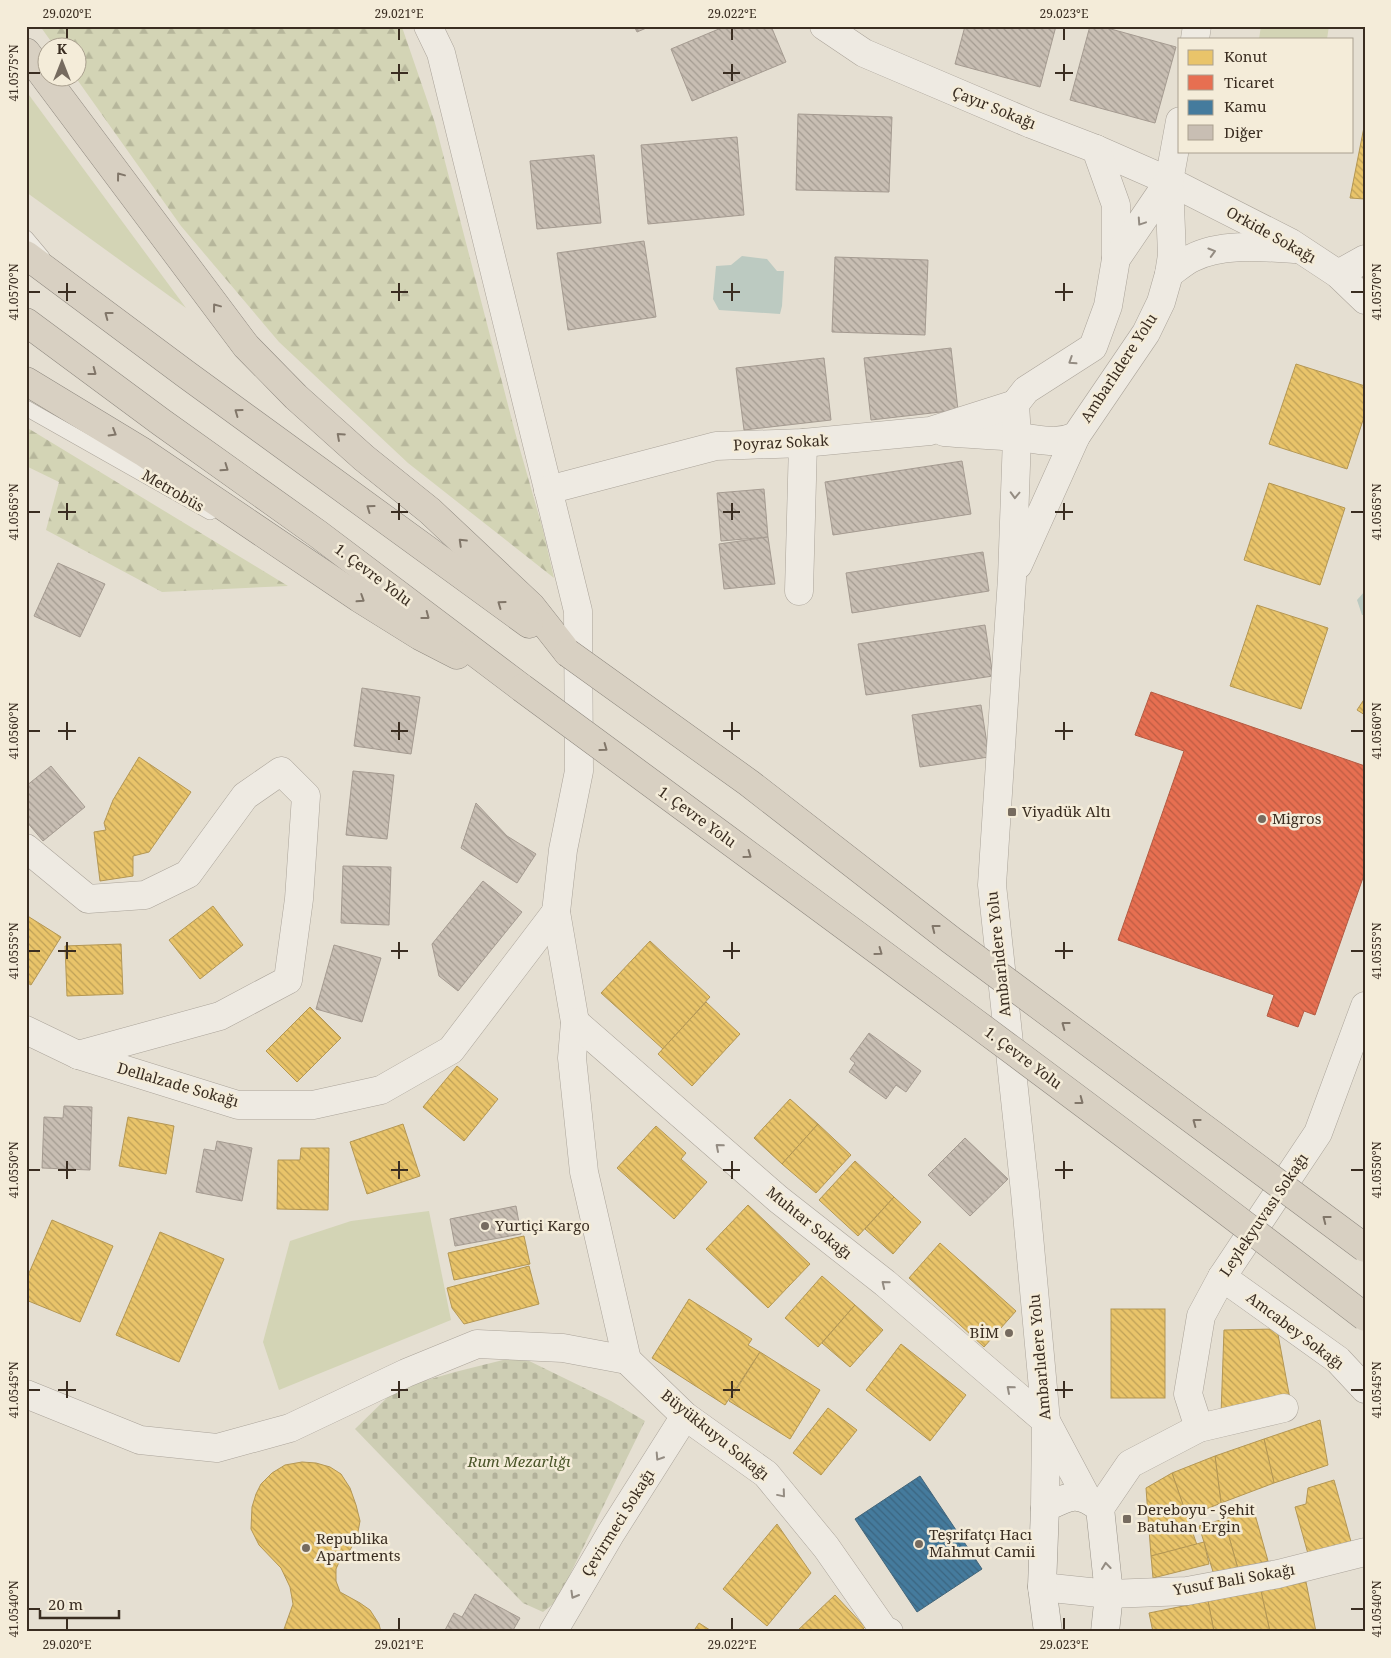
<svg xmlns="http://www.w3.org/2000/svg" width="1391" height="1658" viewBox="0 0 1391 1658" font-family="'Noto Serif',serif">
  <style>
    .green { fill: #d3d4b5 }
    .forest { fill: url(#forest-firs) }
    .cemetery { fill: url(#cemetery-stones) }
    .water { fill: #bccac1 }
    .homes { fill: url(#homes-back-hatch); stroke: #b49754 }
    .shops { fill: url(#shops-back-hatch); stroke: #b35b43 }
    .public { fill: url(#public-back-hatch); stroke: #426478 }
    .building { fill: url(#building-back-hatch); stroke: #a59b91 }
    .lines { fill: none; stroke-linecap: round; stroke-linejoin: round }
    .lane-casing { stroke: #aba49a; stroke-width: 16 }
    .street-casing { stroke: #aba49a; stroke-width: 29 }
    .secondary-casing { stroke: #9a948a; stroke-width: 29 }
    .highway-casing { stroke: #908a81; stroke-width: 29 }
    .lane { stroke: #eeeae2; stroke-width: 15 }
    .street { stroke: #eeeae2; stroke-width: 28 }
    .secondary { stroke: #eeeae2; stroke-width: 28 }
    .highway { stroke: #d8d0c2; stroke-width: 28 }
    .highway-bridge-casing { stroke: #908a81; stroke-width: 29; stroke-linecap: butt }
    .highway-bridge { stroke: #d8d0c2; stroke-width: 28 }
    .oneway { stroke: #817669 }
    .oneway2 { stroke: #948c82 }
    .ticks { fill: none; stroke: #3a2d21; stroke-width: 2 }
    .poi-dot { fill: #766b5f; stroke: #f4ecd9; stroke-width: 2 }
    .labels { text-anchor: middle; stroke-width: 5; stroke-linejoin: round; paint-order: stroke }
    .street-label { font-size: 15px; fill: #3a2d21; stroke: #f4ecd9 }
    .poi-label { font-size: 15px; fill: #3a2d21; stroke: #f4ecd9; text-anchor: start }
    .park-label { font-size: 15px; font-style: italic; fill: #4a5529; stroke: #f4ecd9 }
    .neatline { fill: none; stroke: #3a2d21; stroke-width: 2 }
    .ticks-label { font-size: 12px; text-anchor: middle; fill: #3a2d21 }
  </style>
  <defs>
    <pattern id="forest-firs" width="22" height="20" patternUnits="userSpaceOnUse" patternTransform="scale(1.25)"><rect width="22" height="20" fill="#d3d4b5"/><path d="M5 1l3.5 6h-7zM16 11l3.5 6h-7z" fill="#b6b69b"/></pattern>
    <pattern id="cemetery-stones" width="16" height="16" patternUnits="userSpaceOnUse" patternTransform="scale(1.25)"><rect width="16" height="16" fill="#ceceb4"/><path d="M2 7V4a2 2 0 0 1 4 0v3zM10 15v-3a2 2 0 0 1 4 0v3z" fill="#b2b19a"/></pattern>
    <pattern id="homes-back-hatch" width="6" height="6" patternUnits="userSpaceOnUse" patternTransform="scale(1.25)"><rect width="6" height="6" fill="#e9c46a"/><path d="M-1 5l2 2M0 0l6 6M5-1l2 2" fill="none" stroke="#bea057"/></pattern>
    <pattern id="shops-back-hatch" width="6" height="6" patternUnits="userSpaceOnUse" patternTransform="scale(1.25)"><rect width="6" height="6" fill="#e76f51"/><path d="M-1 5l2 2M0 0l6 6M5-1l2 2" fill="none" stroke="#bc5c43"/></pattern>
    <pattern id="public-back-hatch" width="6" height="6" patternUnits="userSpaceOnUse" patternTransform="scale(1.25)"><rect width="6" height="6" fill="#457b9d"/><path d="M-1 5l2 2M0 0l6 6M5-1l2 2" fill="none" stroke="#3b6580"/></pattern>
    <pattern id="building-back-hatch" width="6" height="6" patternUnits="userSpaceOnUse" patternTransform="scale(1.25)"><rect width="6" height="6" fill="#c8beb3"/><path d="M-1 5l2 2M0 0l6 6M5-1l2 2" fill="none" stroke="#a39b91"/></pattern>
  </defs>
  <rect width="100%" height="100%" fill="#e5dfd2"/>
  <g class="green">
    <polygon points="1261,26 1329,26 1327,39 1259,39"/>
    <polygon points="26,91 186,308 26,192"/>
    <polygon points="429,1211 451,1320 279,1390 263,1342 290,1241 351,1221"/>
  </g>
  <g class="forest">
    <polygon points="40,26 400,26 403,30 435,123 515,432 543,530 554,578 408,463 279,342 181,226 76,78 78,78 78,48 55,47"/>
    <polygon points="26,427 288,586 162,592 46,530 59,482 26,466"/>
  </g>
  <polygon class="cemetery" points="519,1356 611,1401 645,1421 557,1601 543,1612 523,1603 355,1429 396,1389 455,1372"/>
  <g class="water">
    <polygon points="742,256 767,259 777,271 784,271 782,306 780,314 719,310 713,299 716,266 731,265"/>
    <polygon points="1365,591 1365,615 1362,615 1357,600"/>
  </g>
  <g class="homes">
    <polygon points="1365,122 1365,199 1350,198"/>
    <polygon points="1296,364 1365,386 1365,414 1347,469 1269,444"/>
    <polygon points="1269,483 1345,508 1320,585 1244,560"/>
    <polygon points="1257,605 1328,628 1301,709 1230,686"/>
    <polygon points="1365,698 1365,715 1357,710"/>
    <polygon points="139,757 191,792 149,852 133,856 133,876 100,881 94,832 106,830 104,823 113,800"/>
    <polygon points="213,906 243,945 200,979 169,940"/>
    <polygon points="26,915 61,937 31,985 26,982"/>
    <polygon points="650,941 710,997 663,1049 601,993"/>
    <polygon points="121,944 123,994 67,996 65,946"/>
    <polygon points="706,1002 740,1034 692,1086 658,1054"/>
    <polygon points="310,1007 341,1038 297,1082 266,1051"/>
    <polygon points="457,1066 498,1099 464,1141 423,1107"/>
    <polygon points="790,1099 818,1124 782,1164 754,1138"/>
    <polygon points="128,1117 174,1126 166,1174 119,1166"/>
    <polygon points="403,1124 420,1176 367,1194 350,1142"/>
    <polygon points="818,1124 851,1155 816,1193 782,1164"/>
    <polygon points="656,1126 686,1153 681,1159 707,1182 674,1219 617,1168"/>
    <polygon points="301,1148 329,1148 328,1210 277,1209 278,1160 300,1160"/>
    <polygon points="855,1161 894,1197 858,1236 819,1200"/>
    <polygon points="894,1197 921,1222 893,1254 865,1229"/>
    <polygon points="748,1205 810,1264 768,1308 706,1249"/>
    <polygon points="52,1220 113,1246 80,1322 26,1300 26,1280"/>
    <polygon points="160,1232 224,1259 179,1362 116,1335"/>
    <polygon points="524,1236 530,1264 454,1280 448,1253"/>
    <polygon points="940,1243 1016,1311 984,1347 909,1278"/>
    <polygon points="529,1266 539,1304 464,1324 452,1308 447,1288"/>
    <polygon points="822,1276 855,1305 818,1347 785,1318"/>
    <polygon points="689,1299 752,1339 748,1345 760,1352 725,1405 652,1358"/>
    <polygon points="855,1305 883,1330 850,1367 822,1343"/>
    <rect x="1111" y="1309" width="54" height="89"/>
    <polygon points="1277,1329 1290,1399 1221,1415 1224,1330"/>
    <polygon points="901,1344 966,1395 930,1441 866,1390"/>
    <polygon points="760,1352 820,1390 790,1439 729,1401"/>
    <polygon points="828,1408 857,1430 821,1475 793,1453"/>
    <polygon points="1320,1420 1328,1465 1274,1483 1264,1439"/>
    <polygon points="1264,1439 1274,1483 1221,1503 1215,1456"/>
    <polygon points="1215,1456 1221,1503 1187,1517 1172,1473"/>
    <polygon points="302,1462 316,1463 330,1467 341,1474 350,1488 356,1505 360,1521 357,1537 350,1550 340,1560 336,1569 336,1581 340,1592 360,1603 370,1610 379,1624 381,1632 283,1632 293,1604 290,1587 281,1568 259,1545 251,1529 252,1507 256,1494 261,1484 272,1473 285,1465"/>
    <polygon points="1172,1473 1197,1545 1151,1556 1146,1488"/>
    <polygon points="1334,1480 1353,1549 1310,1561 1295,1507 1306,1504 1308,1488"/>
    <polygon points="1254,1511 1268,1561 1238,1569 1224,1519"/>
    <polygon points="1224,1519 1238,1569 1214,1575 1199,1526"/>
    <polygon points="777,1524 811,1573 767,1626 723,1589"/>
    <polygon points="1204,1542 1209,1564 1153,1578 1151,1556"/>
    <polygon points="1306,1582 1316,1632 1270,1632 1261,1591"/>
    <polygon points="1261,1591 1270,1632 1214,1632 1208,1601"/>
    <polygon points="835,1595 865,1627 860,1632 796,1632"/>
    <polygon points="1208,1601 1214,1632 1153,1632 1149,1613"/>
    <polygon points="699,1623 713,1632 693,1632"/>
  </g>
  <polygon class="shops" points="1151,692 1365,766 1365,872 1315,1015 1304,1011 1298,1027 1267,1016 1274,995 1118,940 1184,751 1135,735"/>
  <polygon class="public" points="920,1476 982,1569 917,1612 855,1519"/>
  <g class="building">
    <polygon points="634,26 651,26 637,32"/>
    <polygon points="726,26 771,26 786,62 692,101 671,49"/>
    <polygon points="965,26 1056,26 1040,87 955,64"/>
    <polygon points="1090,26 1100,26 1176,47 1155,123 1070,100"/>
    <polygon points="798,114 892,117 889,192 796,190"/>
    <polygon points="737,137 744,215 648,224 641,145"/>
    <polygon points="594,155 601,223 537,229 530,161"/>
    <polygon points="644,241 656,317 568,330 557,253"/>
    <polygon points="835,257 928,260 925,335 832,332"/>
    <polygon points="951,348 958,410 871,420 864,358"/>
    <polygon points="824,358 831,420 744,430 736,368"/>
    <polygon points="962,461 971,514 833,535 825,482"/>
    <polygon points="764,489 768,537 721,541 717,493"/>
    <polygon points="768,537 775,584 724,589 719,544"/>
    <polygon points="983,552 989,591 852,613 846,573"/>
    <polygon points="58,563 105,584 80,637 34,616"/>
    <polygon points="985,625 993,676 866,695 858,644"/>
    <polygon points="362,688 420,697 411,754 354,746"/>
    <polygon points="981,705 989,757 920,767 912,715"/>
    <polygon points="51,766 85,807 43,841 26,821 26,786"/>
    <polygon points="353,771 394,775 387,839 346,835"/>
    <polygon points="476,803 507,836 536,854 517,883 461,848"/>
    <polygon points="343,866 391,867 389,925 341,923"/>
    <polygon points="483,881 522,912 458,991 439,976 432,944"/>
    <polygon points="334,945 381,958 362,1022 316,1009"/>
    <polygon points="869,1033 921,1071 906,1092 896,1085 886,1099 849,1072 855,1063 850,1059"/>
    <polygon points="64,1106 92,1107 90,1170 42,1168 44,1117 63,1118"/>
    <polygon points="965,1138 1008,1179 970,1216 928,1175"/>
    <polygon points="217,1141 252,1148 242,1201 196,1192 204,1149 215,1151"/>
    <polygon points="516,1206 521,1234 455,1246 450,1219"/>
    <polygon points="475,1594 520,1618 512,1632 444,1632 454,1613 462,1617"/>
  </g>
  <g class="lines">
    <defs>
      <g id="lane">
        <polyline points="26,238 42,257"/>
        <polyline points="26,408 210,512"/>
      </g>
      <g id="street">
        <polyline points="428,26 441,53 578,611 579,771 563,850 556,912 575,1022 572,1058 584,1172 627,1360"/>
        <polyline points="824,26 864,53 1031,124 1096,149 1169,181 1291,243 1338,274 1365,300"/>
        <polyline points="1195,39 1197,26"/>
        <polyline points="1096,149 1116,205 1116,259"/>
        <path d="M1169 274C1177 268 1184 262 1192 258 1221 243 1263 247 1294 249"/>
        <polyline points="1338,274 1365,259"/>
        <path d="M944 432C968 434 991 435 1015 437 1038 438 1053 446 1076 436"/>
        <polyline points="548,490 716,446 803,443 930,431 1015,404"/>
        <polyline points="1018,565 1076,436 1146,333 1161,302 1169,274 1172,255 1169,181 1180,121"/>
        <polyline points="799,591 803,443"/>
        <polyline points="26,848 88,899 145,895 188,874 245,796 281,771 306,796 299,899 288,980 220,1016 78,1055"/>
        <polyline points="575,1022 778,1199 885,1283 1046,1421 1087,1498"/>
        <polyline points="26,1030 78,1055 238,1105 313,1105 381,1090 451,1050 556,912"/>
        <polyline points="1222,1277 1338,1360 1365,1389"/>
        <polyline points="627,1360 685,1416 766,1474 826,1547 884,1630 889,1632"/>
        <polyline points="26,1394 140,1440 217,1448 290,1428 406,1373 477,1344 563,1348 627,1360"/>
        <polyline points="1199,1428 1188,1394 1201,1316 1222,1277 1318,1133 1365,1006"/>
        <polyline points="1045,1508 1046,1421 1025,1192 992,885 1012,578 1017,437 1015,404 1026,390 1093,347 1108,306 1116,259 1169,181"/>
        <polyline points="1100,1508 1130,1464 1199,1428 1284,1408"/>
        <polyline points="1042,1587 1109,1594 1187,1591 1278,1574 1365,1552"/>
        <polyline points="553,1632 611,1533 685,1416"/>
      </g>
      <path id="secondary" d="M1048 1632 1042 1587 1045 1508C1069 1496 1077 1490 1100 1508L1109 1594 1105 1632"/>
      <g id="highway">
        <polyline points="26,52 246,346 296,397 364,458 430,511 531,606 568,653"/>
        <polyline points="26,255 187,375 529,624"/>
        <polyline points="26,322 161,422 318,534 522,688"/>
        <polyline points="26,381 143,452 359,598 420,636 457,655"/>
      </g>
    </defs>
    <use href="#lane" class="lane-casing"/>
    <use href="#street" class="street-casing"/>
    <use href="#secondary" class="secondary-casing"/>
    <use href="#highway" class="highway-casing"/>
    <use href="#lane" class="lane"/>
    <use href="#street" class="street"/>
    <use href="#secondary" class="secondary"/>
    <use href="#highway" class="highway"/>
    <defs>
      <g id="highway-bridge">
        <polyline points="568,653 749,783 951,940 1365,1248"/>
        <path d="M522 688C804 896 1087 1103 1365 1317"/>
      </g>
    </defs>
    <use href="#highway-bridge" class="highway-bridge-casing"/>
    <use href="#highway-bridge" class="highway-bridge"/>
  </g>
  <defs><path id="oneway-chevron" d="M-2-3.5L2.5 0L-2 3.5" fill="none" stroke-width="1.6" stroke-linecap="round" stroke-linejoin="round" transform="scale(1.25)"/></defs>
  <g class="oneway">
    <use href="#oneway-chevron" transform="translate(120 176) rotate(-127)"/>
    <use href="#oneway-chevron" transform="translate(216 307) rotate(-127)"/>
    <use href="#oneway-chevron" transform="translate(108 315) rotate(-143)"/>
    <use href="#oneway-chevron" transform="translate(93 372) rotate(37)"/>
    <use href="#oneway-chevron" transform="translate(238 412) rotate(-144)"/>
    <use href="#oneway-chevron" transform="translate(113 433) rotate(31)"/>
    <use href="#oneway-chevron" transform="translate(340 436) rotate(-138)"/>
    <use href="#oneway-chevron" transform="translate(225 468) rotate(35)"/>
    <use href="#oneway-chevron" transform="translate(370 508) rotate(-144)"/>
    <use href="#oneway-chevron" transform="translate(462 542) rotate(-136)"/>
    <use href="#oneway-chevron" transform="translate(361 599) rotate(33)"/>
    <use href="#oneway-chevron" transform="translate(501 604) rotate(-144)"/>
    <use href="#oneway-chevron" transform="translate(426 616) rotate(37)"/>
    <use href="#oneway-chevron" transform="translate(604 748) rotate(36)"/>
    <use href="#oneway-chevron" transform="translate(748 855) rotate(36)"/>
    <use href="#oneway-chevron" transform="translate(935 928) rotate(-142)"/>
    <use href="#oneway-chevron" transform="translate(879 952) rotate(36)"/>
    <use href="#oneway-chevron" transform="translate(1065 1025) rotate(-143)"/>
    <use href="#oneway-chevron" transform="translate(1080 1101) rotate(37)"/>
    <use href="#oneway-chevron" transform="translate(1196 1122) rotate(-143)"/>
    <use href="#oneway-chevron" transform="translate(1326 1219) rotate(-142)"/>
  </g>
  <g class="oneway2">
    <use href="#oneway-chevron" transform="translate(1141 222) rotate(124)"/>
    <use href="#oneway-chevron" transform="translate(1212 252) rotate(-16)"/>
    <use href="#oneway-chevron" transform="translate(1072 361) rotate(147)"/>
    <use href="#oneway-chevron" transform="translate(1015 495) rotate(92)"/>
    <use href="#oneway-chevron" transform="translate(719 1147) rotate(-139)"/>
    <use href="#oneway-chevron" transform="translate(885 1284) rotate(-141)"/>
    <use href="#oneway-chevron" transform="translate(1010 1389) rotate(-139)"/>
    <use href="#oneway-chevron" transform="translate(659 1457) rotate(123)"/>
    <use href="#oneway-chevron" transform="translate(782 1494) rotate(50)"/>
    <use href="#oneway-chevron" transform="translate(1106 1566) rotate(-96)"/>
    <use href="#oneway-chevron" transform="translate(574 1595) rotate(120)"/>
  </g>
  <path class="ticks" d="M67 28V40M399 28V40M732 28V40M1064 28V40M399 64V81M732 64V81M1064 64V81M28 73H40M391 73H408M723 73H740M1055 73H1073M67 283V301M399 283V301M732 283V301M1064 283V301M28 292H40M58 292H76M391 292H408M723 292H740M1055 292H1073M1351 292H1364M67 503V520M399 503V520M732 503V520M1064 503V520M28 512H40M58 512H76M391 512H408M723 512H740M1055 512H1073M1351 512H1364M67 722V740M399 722V740M732 722V740M1064 722V740M28 731H40M58 731H76M391 731H408M723 731H740M1055 731H1073M1351 731H1364M67 942V959M399 942V959M732 942V959M1064 942V959M28 951H40M58 951H76M391 951H408M723 951H740M1055 951H1073M1351 951H1364M67 1161V1179M399 1161V1179M732 1161V1179M1064 1161V1179M28 1170H40M58 1170H76M391 1170H408M723 1170H740M1055 1170H1073M1351 1170H1364M67 1381V1398M399 1381V1398M732 1381V1398M1064 1381V1398M28 1390H40M58 1390H76M391 1390H408M723 1390H740M1055 1390H1073M1351 1390H1364M28 1609H40M1351 1609H1364M67 1618V1630M399 1618V1630M732 1618V1630M1064 1618V1630"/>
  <g class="poi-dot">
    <rect x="1007" y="807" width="10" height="10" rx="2.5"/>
    <circle cx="1262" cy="819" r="5"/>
    <circle cx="485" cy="1226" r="5"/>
    <circle cx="1009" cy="1333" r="5"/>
    <rect x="1122" y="1514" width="10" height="10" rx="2.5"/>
    <circle cx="919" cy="1544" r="5"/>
    <circle cx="306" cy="1548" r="5"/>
  </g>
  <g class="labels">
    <g class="street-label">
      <text transform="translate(994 108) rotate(22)" y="5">Çayır Sokağı</text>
      <text transform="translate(1271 235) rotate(29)" y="5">Orkide Sokağı</text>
      <text transform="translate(1119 368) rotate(-57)" y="5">Ambarlıdere Yolu</text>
      <text transform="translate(781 443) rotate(-3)" y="5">Poyraz Sokak</text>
      <text transform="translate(173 491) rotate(30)" y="5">Metrobüs</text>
      <text transform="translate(373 575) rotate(37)" y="5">1. Çevre Yolu</text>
      <text transform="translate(697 817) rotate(36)" y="5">1. Çevre Yolu</text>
      <text transform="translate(999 954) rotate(-96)" y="5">Ambarlıdere Yolu</text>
      <text transform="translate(1023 1058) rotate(37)" y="5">1. Çevre Yolu</text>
      <text transform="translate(178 1085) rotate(16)" y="5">Dellalzade Sokağı</text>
      <text transform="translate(1264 1215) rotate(-56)" y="5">Leylekyuvası Sokağı</text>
      <text transform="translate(809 1223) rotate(39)" y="5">Muhtar Sokağı</text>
      <text transform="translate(1295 1331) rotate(37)" y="5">Amcabey Sokağı</text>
      <text transform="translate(1040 1357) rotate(-95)" y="5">Ambarlıdere Yolu</text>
      <text transform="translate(715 1435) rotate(39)" y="5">Büyükkuyu Sokağı</text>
      <text transform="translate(618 1523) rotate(-58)" y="5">Çevirmeci Sokağı</text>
      <text transform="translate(1234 1580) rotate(-10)" y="5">Yusuf Bali Sokağı</text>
    </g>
    <g class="poi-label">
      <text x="1022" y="817">Viyadük Altı</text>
      <text x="1272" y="824">Migros</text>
      <text x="495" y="1231">Yurtiçi Kargo</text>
      <text x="999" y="1338" text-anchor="end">BİM</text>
      <text x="1137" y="1515">Dereboyu - Şehit<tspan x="1137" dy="17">Batuhan Ergin</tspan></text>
      <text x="929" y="1540">Teşrifatçı Hacı<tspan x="929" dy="17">Mahmut Camii</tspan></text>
      <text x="316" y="1544">Republika<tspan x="316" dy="17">Apartments</tspan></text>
    </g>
    <g class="park-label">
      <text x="519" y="1467">Rum Mezarlığı</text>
    </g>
  </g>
  <rect width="1391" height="1658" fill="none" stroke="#f4ecd9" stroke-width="55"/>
  <rect x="1178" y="38" width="175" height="115" fill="#f4ecd9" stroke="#aaa08f"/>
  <rect x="1188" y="50" width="25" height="15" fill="#e9c46a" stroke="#aaa08f"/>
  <text x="1224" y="62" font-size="15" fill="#3a2d21">Konut</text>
  <rect x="1188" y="75" width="25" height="15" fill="#e76f51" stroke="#aaa08f"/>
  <text x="1224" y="88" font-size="15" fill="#3a2d21">Ticaret</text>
  <rect x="1188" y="100" width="25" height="15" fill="#457b9d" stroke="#aaa08f"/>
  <text x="1224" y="112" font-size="15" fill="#3a2d21">Kamu</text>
  <rect x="1188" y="125" width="25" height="15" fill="#c8beb3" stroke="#aaa08f"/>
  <text x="1224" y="138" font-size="15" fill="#3a2d21">Diğer</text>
  <g transform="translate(62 62)"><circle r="24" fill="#f4ecd9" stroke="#aaa08f"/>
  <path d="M0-4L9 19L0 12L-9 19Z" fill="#766b5f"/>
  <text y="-8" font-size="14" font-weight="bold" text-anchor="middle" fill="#3a2d21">K</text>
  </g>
  <path d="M40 1610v8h79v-8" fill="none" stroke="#3a2d21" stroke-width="2.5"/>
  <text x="48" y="1610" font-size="15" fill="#3a2d21" stroke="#f4ecd9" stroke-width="4" paint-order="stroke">20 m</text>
  <rect x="28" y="28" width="1336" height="1602" class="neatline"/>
  <g class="ticks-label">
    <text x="67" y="18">29.020°E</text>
    <text x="399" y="18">29.021°E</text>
    <text x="732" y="18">29.022°E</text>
    <text x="1064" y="18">29.023°E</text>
    <text transform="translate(14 73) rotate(-90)" y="4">41.0575°N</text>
    <text transform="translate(14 292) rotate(-90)" y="4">41.0570°N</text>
    <text transform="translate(1377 292) rotate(-90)" y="4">41.0570°N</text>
    <text transform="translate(14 512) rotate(-90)" y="4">41.0565°N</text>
    <text transform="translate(1377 512) rotate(-90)" y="4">41.0565°N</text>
    <text transform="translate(14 731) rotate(-90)" y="4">41.0560°N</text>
    <text transform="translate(1377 731) rotate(-90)" y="4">41.0560°N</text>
    <text transform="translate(14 951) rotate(-90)" y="4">41.0555°N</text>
    <text transform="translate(1377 951) rotate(-90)" y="4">41.0555°N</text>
    <text transform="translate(14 1170) rotate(-90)" y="4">41.0550°N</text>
    <text transform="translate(1377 1170) rotate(-90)" y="4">41.0550°N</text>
    <text transform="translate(14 1390) rotate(-90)" y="4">41.0545°N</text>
    <text transform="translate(1377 1390) rotate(-90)" y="4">41.0545°N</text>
    <text transform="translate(14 1609) rotate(-90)" y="4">41.0540°N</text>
    <text transform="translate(1377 1609) rotate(-90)" y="4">41.0540°N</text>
    <text x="67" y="1649">29.020°E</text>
    <text x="399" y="1649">29.021°E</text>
    <text x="732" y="1649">29.022°E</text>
    <text x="1064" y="1649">29.023°E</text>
  </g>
</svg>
